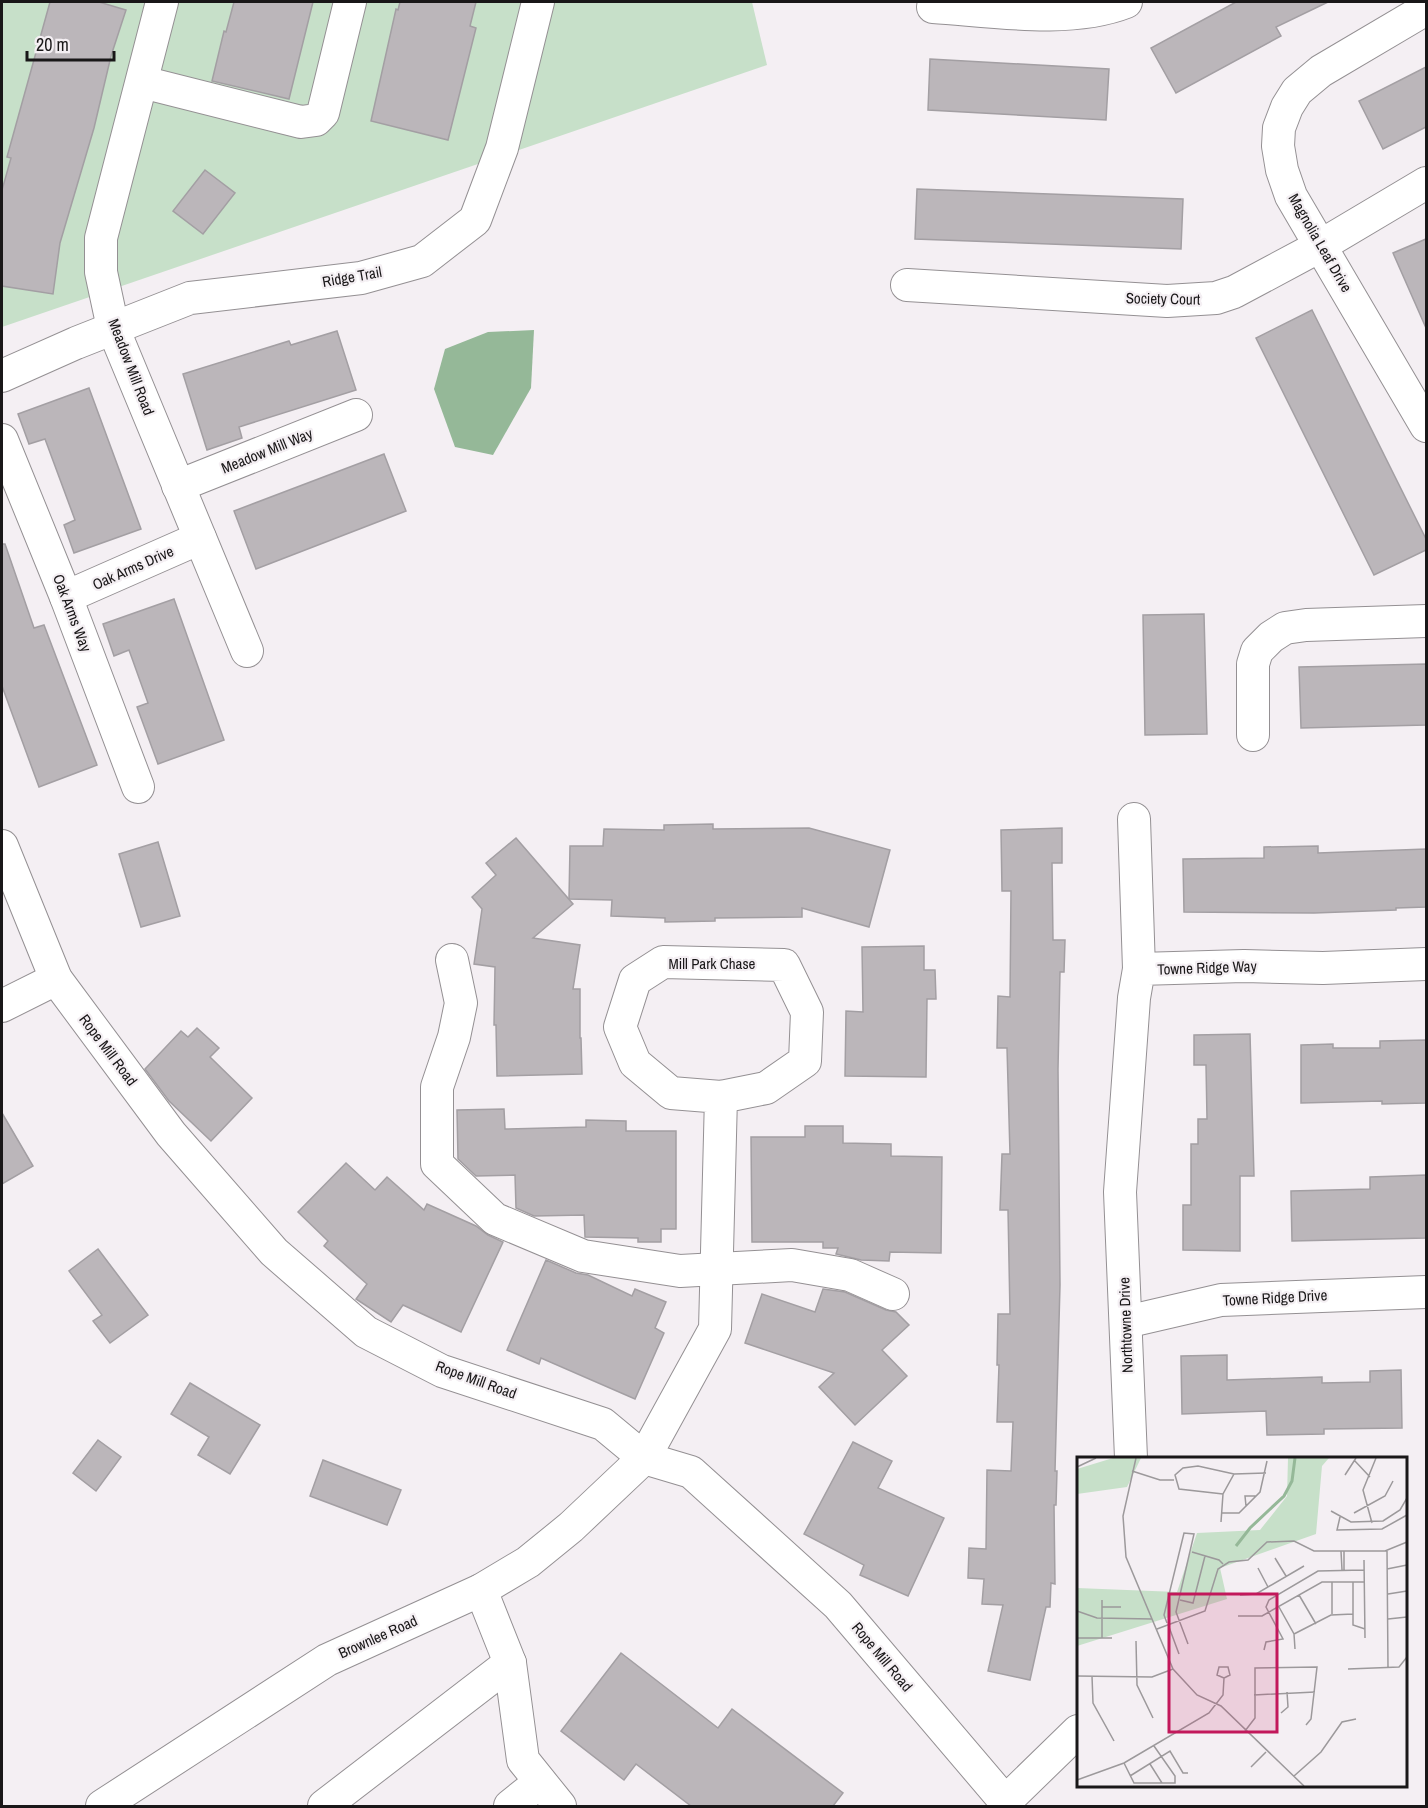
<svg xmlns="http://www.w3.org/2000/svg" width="1428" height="1808" viewBox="0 0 1428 1808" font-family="'Archivo Narrow',sans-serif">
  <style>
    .green { fill: #c7e0c9 }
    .water { fill: #95b898 }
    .building { fill: #bbb6ba; stroke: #a39fa3; stroke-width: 1.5 }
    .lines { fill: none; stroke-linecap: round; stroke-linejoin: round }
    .minor-casing { stroke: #949093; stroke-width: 34 }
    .minor { stroke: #fff; stroke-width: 32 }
    .labels { text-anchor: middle; stroke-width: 4.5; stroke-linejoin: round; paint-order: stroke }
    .street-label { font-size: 15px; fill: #191718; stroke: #f4eff3 }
    .inset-river { fill: none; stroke: #95b898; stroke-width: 3 }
    .inset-road { fill: none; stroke: #9c999b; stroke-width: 1.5 }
    .view { fill: #c2185b; fill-opacity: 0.15; stroke: #c2185b; stroke-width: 3 }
    .inset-edge { fill: none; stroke: #191718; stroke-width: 3 }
  </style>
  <rect width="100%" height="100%" fill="#f4eff3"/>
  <polygon class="green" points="2,2 752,2 767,65 2,327"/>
  <polygon class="water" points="534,330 531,388 493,455 455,447 434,389 445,349 488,332"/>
  <g class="building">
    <polygon points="50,2 99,2 126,10 111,56 94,128 60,243 53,294 2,286 2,190 11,158 7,157"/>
    <polygon points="234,2 313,2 289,99 212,81 224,31 226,32"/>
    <polygon points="400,2 476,2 470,26 476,28 448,140 371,121 396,9 398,10"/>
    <polygon points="1236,2 1328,2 1276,27 1281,36 1176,93 1151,48"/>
    <polygon points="930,59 1109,69 1106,120 928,110"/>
    <polygon points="1426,67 1426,127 1383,149 1359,101"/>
    <polygon points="205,170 235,193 203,234 173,211"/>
    <polygon points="917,189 1183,199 1181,249 915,239"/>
    <polygon points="1426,239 1426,328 1393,253"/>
    <polygon points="1312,310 1426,539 1426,550 1374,575 1256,338"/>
    <polygon points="337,331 356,390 239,427 242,438 207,450 183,374 289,341 291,345"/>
    <polygon points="89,388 141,529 74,553 64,525 75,520 45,439 29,444 18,414"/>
    <polygon points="384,454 406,511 256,569 234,511"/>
    <polygon points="2,544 5,544 34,628 44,625 97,765 39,787 2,686"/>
    <polygon points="174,599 224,740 158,764 137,707 148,703 129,650 114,656 103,624"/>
    <polygon points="1204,614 1207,734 1145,735 1143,615"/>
    <polygon points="1426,664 1426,725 1301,728 1299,667"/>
    <polygon points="713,824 713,829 809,828 890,850 869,927 802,908 802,917 715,918 715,921 665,922 665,918 611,916 612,900 569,899 570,846 603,846 604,829 664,830 664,825"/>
    <polygon points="1062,828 1062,863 1052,863 1053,940 1065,940 1064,972 1060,972 1058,1069 1060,1285 1055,1471 1057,1471 1056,1505 1054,1505 1055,1584 1051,1583 1050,1607 1046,1607 1030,1680 988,1671 1003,1605 982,1604 984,1579 968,1578 969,1548 986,1549 987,1470 1011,1471 1013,1422 997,1422 999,1365 997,1365 998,1314 1010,1314 1008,1210 1000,1210 1002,1154 1010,1154 1007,1048 997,1048 998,996 1010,997 1011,891 1002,891 1001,830"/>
    <polygon points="516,838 573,904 533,938 580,945 573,989 580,989 580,1038 581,1038 582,1074 497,1076 496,1025 494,1025 495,967 474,964 482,909 472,897 496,875 486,863"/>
    <polygon points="158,842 180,916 141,927 119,854"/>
    <polygon points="1318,846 1318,853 1426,849 1426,907 1396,908 1396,910 1314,913 1184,912 1183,859 1264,858 1264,847"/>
    <polygon points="924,946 924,970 935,970 936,999 927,999 926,1077 845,1076 846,1011 863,1012 862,947"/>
    <polygon points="197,1028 219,1048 210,1057 252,1098 211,1141 169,1101 145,1069 181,1031 188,1037"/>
    <polygon points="1250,1034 1254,1176 1240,1176 1240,1251 1183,1250 1183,1205 1191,1205 1191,1144 1198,1144 1198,1119 1207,1119 1206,1065 1194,1065 1194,1035"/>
    <polygon points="1426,1040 1426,1103 1382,1104 1382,1101 1301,1103 1301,1045 1333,1044 1333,1048 1380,1048 1380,1041"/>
    <polygon points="504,1109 505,1129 586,1127 586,1120 626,1121 626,1131 676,1131 676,1229 661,1229 661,1242 638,1242 638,1238 585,1237 584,1215 534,1216 516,1208 515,1175 476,1176 458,1159 457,1110"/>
    <polygon points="2,1113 33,1166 2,1184"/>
    <polygon points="805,1126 843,1126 843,1143 891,1144 891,1156 942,1157 941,1253 890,1252 889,1261 861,1260 836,1254 838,1248 823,1248 823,1242 752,1242 751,1137 805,1137"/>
    <polygon points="346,1163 375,1190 387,1177 424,1210 427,1204 476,1226 488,1235 503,1242 461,1332 403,1305 391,1322 356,1299 367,1284 324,1246 328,1241 298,1212"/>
    <polygon points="1426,1175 1426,1238 1292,1241 1291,1191 1370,1189 1370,1177"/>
    <polygon points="98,1249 148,1315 110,1343 93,1321 102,1315 69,1271"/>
    <polygon points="546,1260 576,1273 588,1275 632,1296 635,1289 666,1302 655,1328 664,1333 635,1399 541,1358 539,1364 507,1350"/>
    <polygon points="823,1289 845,1292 886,1310 896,1312 909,1325 882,1350 907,1376 855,1425 819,1387 834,1373 745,1343 762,1294 815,1312"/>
    <polygon points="1227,1355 1227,1380 1322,1377 1322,1383 1370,1382 1370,1371 1401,1370 1402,1428 1324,1429 1324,1434 1267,1435 1266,1411 1182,1414 1181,1356"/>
    <polygon points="190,1383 260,1425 230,1474 198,1455 209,1437 171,1414"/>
    <polygon points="98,1440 121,1457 96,1491 73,1473"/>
    <polygon points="853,1442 892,1461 878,1488 944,1518 908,1596 860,1575 864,1565 804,1534"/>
    <polygon points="323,1460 401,1490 387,1525 310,1496"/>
    <polygon points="621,1653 718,1728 732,1709 843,1793 833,1806 691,1806 636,1764 624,1780 561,1731"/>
  </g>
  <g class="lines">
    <defs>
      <g id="minor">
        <polyline points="162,2 101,238 101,272 113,328 247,651"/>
        <path d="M933 7C993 11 1070 24 1126 2"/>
        <polyline points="1426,9 1321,71 1297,91 1287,107 1279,128 1278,146 1282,170 1291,196 1426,426"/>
        <polyline points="142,82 301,122 316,120 323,113 350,2"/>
        <polyline points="907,285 1167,301 1216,298 1234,292 1320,246 1426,183"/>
        <polyline points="2,376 76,343 190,298 361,278 422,261 475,220 502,148 538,2"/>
        <polyline points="2,440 66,597 138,787"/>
        <polyline points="178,486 356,415"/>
        <polyline points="66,597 200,538"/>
        <polyline points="1253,735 1253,664 1257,651 1271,637 1285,628 1306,625 1426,621"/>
        <polyline points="1134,819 1139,969"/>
        <polyline points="2,846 56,979 171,1134 274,1252 366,1332 442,1371 603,1424 644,1458 691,1472 838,1605 1009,1806"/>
        <polyline points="452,960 461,1003 454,1037 437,1087 437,1164 495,1219 583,1256 680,1271 792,1265 850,1275 893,1294"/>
        <polyline points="2,1006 56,979"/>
        <polyline points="1126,1322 1221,1300 1426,1292"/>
        <polyline points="1131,1458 1120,1192 1134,998 1139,969 1244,966 1323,968 1426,964"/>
        <polyline points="481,1590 510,1663 523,1760 560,1806"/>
        <polyline points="1005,1802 1078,1731"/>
        <polyline points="102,1806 327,1660 481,1590 528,1562 571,1527 644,1458 715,1329 721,1097 766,1088 805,1061 807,1012 784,965 663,962 635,980 620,1027 635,1063 671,1093 721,1097"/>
        <polyline points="324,1806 510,1663"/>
        <polyline points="510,1806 540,1782"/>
      </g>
    </defs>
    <use href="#minor" class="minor-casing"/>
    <use href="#minor" class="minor"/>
  </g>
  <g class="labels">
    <g class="street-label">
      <text transform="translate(1320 243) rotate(60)" y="5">Magnolia Leaf Drive</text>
      <text transform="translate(352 277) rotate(-10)" y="5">Ridge Trail</text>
      <text transform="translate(1163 299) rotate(1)" y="5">Society Court</text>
      <text transform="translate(131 367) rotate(69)" y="5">Meadow Mill Road</text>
      <text transform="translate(267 451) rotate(-22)" y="5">Meadow Mill Way</text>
      <text transform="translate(133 568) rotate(-24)" y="5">Oak Arms Drive</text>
      <text transform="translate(72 613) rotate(69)" y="5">Oak Arms Way</text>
      <text x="712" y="969">Mill Park Chase</text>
      <text transform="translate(1207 968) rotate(-2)" y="5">Towne Ridge Way</text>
      <text transform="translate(108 1050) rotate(53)" y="5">Rope Mill Road</text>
      <text transform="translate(1275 1298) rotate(-3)" y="5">Towne Ridge Drive</text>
      <text transform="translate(1126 1325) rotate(-92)" y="5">Northtowne Drive</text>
      <text transform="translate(476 1380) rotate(20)" y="5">Rope Mill Road</text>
      <text transform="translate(378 1637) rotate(-24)" y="5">Brownlee Road</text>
      <text transform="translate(882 1657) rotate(50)" y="5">Rope Mill Road</text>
    </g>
  </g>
  <g transform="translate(1077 1457)">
    <rect width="330" height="330" fill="#f4eff3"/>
    <path d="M36 1H64L50 30 0 37V12ZM211 1H252L245 9 239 77 143 111 150 142 0 189V131L100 135 120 76 183 73 210 39Z" fill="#c7e0c9"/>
    <path class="inset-river" d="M159 89 173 71 207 39 215 24 218 1"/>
    <path class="inset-road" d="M59 1 46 59 49 100 96 212 120 238 144 249 227 329M277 3 293 20M0 10 19 1M55 14 83 23H97M268 18 279 1M146 37 102 32 98 18 106 11 121 9 157 17M169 49 168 39H179M254 54 274 65 306 64 323 53 330 41M145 56H162L183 35 190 4M277 56 308 39 316 24M263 60 260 73 305 72 330 58M144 65 146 37 157 17 189 16M295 66 286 33 299 1M310 93 311 211M264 94 265 113M267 94V114M115 95 142 103 146 107M198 101 209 119M287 103 288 181M181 111 191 130M310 112 330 108M255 125V157M276 125V168L288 172M311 137 330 134M163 138 179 137 227 109M222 138 239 167M25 143V181M103 143 116 146 128 99M25 150H44M202 150 217 177 218 192M0 154 20 161 75 162M161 159H185L245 125H287M311 162 330 160M90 166 87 158 107 76 117 77 99 155 111 187M92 170 102 197M80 172 128 154 141 112 152 105 171 103 190 85 217 84 237 94H308L330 85M217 177 254 158 276 157M0 181H35M59 184 60 228 76 261M187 193 189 185 206 182 189 150 192 143 241 114 287 113M271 212 322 210 330 200M0 219 75 220 96 212M15 219 16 246 37 284M177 238 238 235M204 256 211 250 210 235M168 274 178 261V211L240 210 234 262 229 268M47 306 57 326H98V319L77 289M73 307 85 326M174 310 189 295M53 319 93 294 106 316H111M217 319 244 295 265 265 279 262M0 323 47 306 132 256 146 238 147 221 153 218 151 210H142L140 218 147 221"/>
    <path class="view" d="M92 137H200V275H92Z"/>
    <rect width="330" height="330" class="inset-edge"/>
  </g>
  <rect width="1428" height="1808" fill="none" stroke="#191718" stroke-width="6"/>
  <path d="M27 51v9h87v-9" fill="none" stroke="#191718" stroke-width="3"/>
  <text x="36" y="51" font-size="18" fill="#191718" stroke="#f4eff3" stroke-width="4.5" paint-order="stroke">20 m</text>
</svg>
